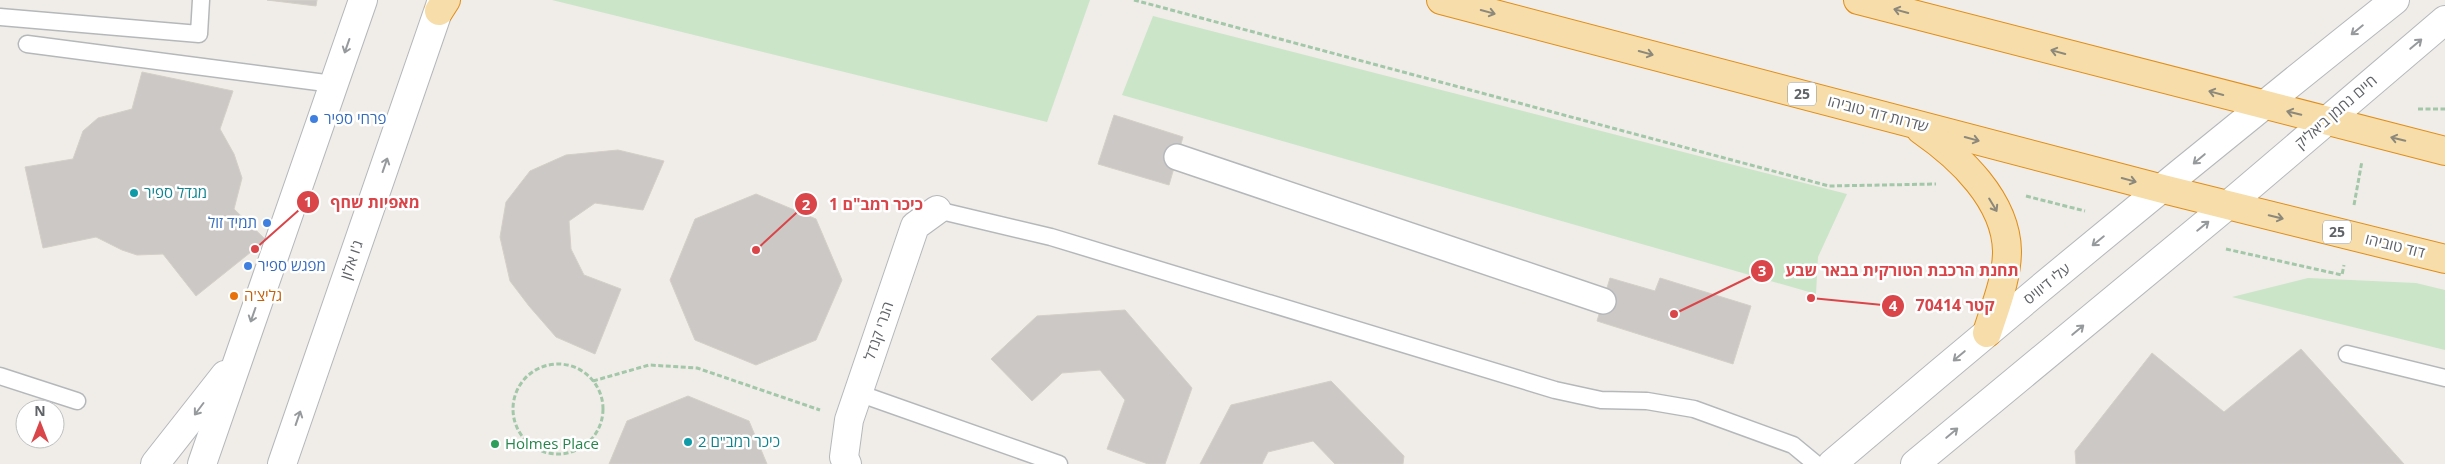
<svg xmlns="http://www.w3.org/2000/svg" width="2445" height="464" viewBox="0 0 2445 464" font-family="'Open Sans','Noto Sans Hebrew',sans-serif">
  <style>
    .green { fill: #cbe5c8 }
    .building { fill: #ccc8c5; stroke: #d4cfc7 }
    .lines { fill: none; stroke-linecap: round; stroke-linejoin: round }
    .service-casing { stroke: #b5b8bb; stroke-width: 19 }
    .pedestrian-casing { stroke: #b5b8bb; stroke-width: 28 }
    .minor-casing { stroke: #b5b8bb; stroke-width: 30 }
    .tertiary-casing { stroke: #b5b8bb; stroke-width: 30 }
    .secondary-casing { stroke: #b4b7bb; stroke-width: 30 }
    .trunk-casing { stroke: #e18d17; stroke-width: 30 }
    .path { stroke: #a3c7a9; stroke-width: 3; stroke-dasharray: 5 2.5; stroke-linecap: butt }
    .service { stroke: #fff; stroke-width: 16 }
    .pedestrian { stroke: #fff; stroke-width: 25 }
    .minor { stroke: #fff; stroke-width: 28 }
    .tertiary { stroke: #fff; stroke-width: 28 }
    .secondary { stroke: #fff; stroke-width: 28 }
    .trunk { stroke: #f6dda9; stroke-width: 28 }
    .oneway { stroke: #8c887b }
    .oneway2 { stroke: #979a9c }
    .shop-dot { fill: #3f7fe0; stroke: #fff; stroke-width: 2 }
    .culture-dot { fill: #0f9aa8; stroke: #fff; stroke-width: 2 }
    .food-dot { fill: #e8710a; stroke: #fff; stroke-width: 2 }
    .leisure-dot { fill: #2e9e5b; stroke: #fff; stroke-width: 2 }
    .labels { text-anchor: middle; stroke-width: 5; stroke-linejoin: round; paint-order: stroke }
    .shield { fill: #fff; stroke: #8f9295; stroke-width: 1 }
    .shield-label { font-size: 14px; font-weight: bold; fill: #5f6367 }
    .street-label { font-size: 15px; fill: #5f6367; stroke: #fff }
    .shop-label { font-size: 15px; fill: #366cbe; stroke: #fff; text-anchor: start }
    .culture-label { font-size: 15px; fill: #0d838f; stroke: #fff; text-anchor: start }
    .food-label { font-size: 15px; fill: #c56008; stroke: #fff; text-anchor: start }
    .leisure-label { font-size: 15px; fill: #27864d; stroke: #fff; text-anchor: start }
    .leader { fill: none; stroke: #d94549; stroke-width: 2 }
    .callout-dot { fill: #d94549; stroke: #fff; stroke-width: 2 }
    .mark-label { font-size: 15px; text-anchor: middle; font-weight: bold; fill: #fff }
    .callout-label { font-size: 16px; text-anchor: middle; font-weight: bold; fill: #d94549; stroke: #fff; stroke-width: 5; stroke-linejoin: round; paint-order: stroke }
  </style>
  <rect width="100%" height="100%" fill="#f0ede8"/>
  <g class="green">
    <polygon points="552,0 1090,0 1047,122"/>
    <polygon points="1153,16 1847,194 1818,257 1816,294 1122,95"/>
    <polygon points="2308,278 2416,283 2445,290 2445,350 2232,297"/>
  </g>
  <g class="building">
    <polygon points="267,0 317,0 316,6"/>
    <polygon points="142,72 233,91 220,129 234,154 242,178 234,209 266,240 196,296 163,254 137,255 122,250 96,237 43,248 25,167 73,159 83,131 98,118 132,109"/>
    <polygon points="1114,115 1183,137 1169,185 1098,164"/>
    <polygon points="618,150 664,161 643,210 595,203 569,221 571,249 584,275 621,289 595,354 556,337 529,306 510,281 500,237 506,202 530,171 566,155"/>
    <polygon points="756,194 816,219 842,280 816,340 756,365 695,340 670,280 695,219"/>
    <polygon points="1610,278 1655,291 1660,278 1751,306 1733,364 1597,321"/>
    <polygon points="1125,310 1192,388 1165,464 1148,464 1107,449 1125,400 1100,370 1062,373 1032,401 991,359 1037,316"/>
    <polygon points="2301,349 2404,464 2076,464 2075,451 2152,353 2224,412"/>
    <polygon points="1331,381 1404,456 1403,464 1335,464 1313,441 1268,452 1262,464 1200,464 1231,405"/>
    <polygon points="688,396 749,421 767,464 609,464 627,421"/>
  </g>
  <g class="lines">
    <defs>
      <g id="service">
        <polyline points="0,17 199,34 201,0"/>
        <polyline points="27,44 333,84"/>
        <polyline points="937,210 1051,237 1555,390 1601,400 1647,401 1694,409 1793,445 1816,464"/>
        <polyline points="2347,354 2445,378"/>
        <polyline points="0,376 77,401"/>
        <polyline points="858,393 1059,464"/>
      </g>
      <polyline id="pedestrian" points="1177,157 1603,301"/>
      <polyline id="minor" points="847,464 844,457 849,420 915,226 937,210"/>
      <g id="tertiary">
        <path d="M1832 464C2017 306 2205 151 2395 0"/>
        <polyline points="1915,464 2228,205 2445,20"/>
      </g>
      <g id="secondary">
        <polyline points="155,464 225,375"/>
        <polyline points="202,464 363,0"/>
        <polyline points="282,464 442,0"/>
      </g>
      <g id="trunk">
        <polyline points="1441,0 2163,189 2445,259"/>
        <polyline points="1858,0 2445,151"/>
        <polyline points="439,11 446,0"/>
        <path d="M1921 130C1960 157 2006 200 2007 251 2007 279 1995 307 1987 333"/>
      </g>
    </defs>
    <use href="#service" class="service-casing"/>
    <use href="#pedestrian" class="pedestrian-casing"/>
    <use href="#minor" class="minor-casing"/>
    <use href="#tertiary" class="tertiary-casing"/>
    <use href="#secondary" class="secondary-casing"/>
    <use href="#trunk" class="trunk-casing"/>
    <g class="path">
      <polyline points="1134,0 1829,186 1936,184"/>
      <polyline points="2418,109 2445,109"/>
      <polyline points="2026,196 2085,211"/>
      <polyline points="2354,205 2362,161"/>
      <polyline points="2226,249 2342,275 2344,265"/>
      <circle cx="558" cy="409" r="45"/>
      <polyline points="593,381 649,365 697,368 820,410"/>
    </g>
    <use href="#service" class="service"/>
    <use href="#pedestrian" class="pedestrian"/>
    <use href="#minor" class="minor"/>
    <use href="#tertiary" class="tertiary"/>
    <use href="#secondary" class="secondary"/>
    <use href="#trunk" class="trunk"/>
  </g>
  <defs><path id="oneway-shaft" d="M-6 0H5M1.5-3L5.5 0L1.5 3" fill="none" stroke-width="1.6" stroke-linecap="round" stroke-linejoin="round" transform="scale(1.25)"/></defs>
  <g class="oneway">
    <use href="#oneway-shaft" transform="translate(1901 11) rotate(-165)"/>
    <use href="#oneway-shaft" transform="translate(1488 12) rotate(15)"/>
    <use href="#oneway-shaft" transform="translate(2058 52) rotate(-165)"/>
    <use href="#oneway-shaft" transform="translate(1646 53) rotate(15)"/>
    <use href="#oneway-shaft" transform="translate(2216 93) rotate(-165)"/>
    <use href="#oneway-shaft" transform="translate(2294 113) rotate(-166)"/>
    <use href="#oneway-shaft" transform="translate(1972 139) rotate(15)"/>
    <use href="#oneway-shaft" transform="translate(2398 139) rotate(-166)"/>
    <use href="#oneway-shaft" transform="translate(2129 180) rotate(15)"/>
    <use href="#oneway-shaft" transform="translate(1993 205) rotate(59)"/>
    <use href="#oneway-shaft" transform="translate(2276 217) rotate(14)"/>
  </g>
  <g class="oneway2">
    <use href="#oneway-shaft" transform="translate(2357 30) rotate(141)"/>
    <use href="#oneway-shaft" transform="translate(2416 44) rotate(-40)"/>
    <use href="#oneway-shaft" transform="translate(347 46) rotate(109)"/>
    <use href="#oneway-shaft" transform="translate(2199 159) rotate(140)"/>
    <use href="#oneway-shaft" transform="translate(385 165) rotate(-71)"/>
    <use href="#oneway-shaft" transform="translate(2203 226) rotate(-39)"/>
    <use href="#oneway-shaft" transform="translate(2098 241) rotate(141)"/>
    <use href="#oneway-shaft" transform="translate(253 315) rotate(109)"/>
    <use href="#oneway-shaft" transform="translate(2078 330) rotate(-40)"/>
    <use href="#oneway-shaft" transform="translate(1959 356) rotate(140)"/>
    <use href="#oneway-shaft" transform="translate(199 409) rotate(127)"/>
    <use href="#oneway-shaft" transform="translate(298 418) rotate(-71)"/>
    <use href="#oneway-shaft" transform="translate(1952 433) rotate(-40)"/>
  </g>
  <g class="shop-dot">
    <circle cx="314" cy="119" r="5"/>
    <circle cx="267" cy="223" r="5"/>
    <circle cx="248" cy="266" r="5"/>
  </g>
  <g class="culture-dot">
    <circle cx="134" cy="193" r="5"/>
    <circle cx="688" cy="442" r="5"/>
  </g>
  <circle class="food-dot" cx="234" cy="296" r="5"/>
  <circle class="leisure-dot" cx="495" cy="444" r="5"/>
  <g class="labels">
    <g class="shield">
      <rect x="1788" y="82.5" width="28" height="23" rx="4"/>
      <rect x="2323" y="220.5" width="28" height="23" rx="4"/>
    </g>
    <g class="shield-label">
      <text x="1802" y="99">25</text>
      <text x="2337" y="237">25</text>
    </g>
    <g class="street-label">
      <text transform="translate(2336 112) rotate(-41)" y="5">חיים נחמן ביאליק</text>
      <text transform="translate(1878 114) rotate(15)" y="5">שדרות דוד טוביהו</text>
      <text transform="translate(2395 246) rotate(14)" y="5">דוד טוביהו</text>
      <text transform="translate(352 260) rotate(-71)" y="5">ג'ו אלון</text>
      <text transform="translate(2047 284) rotate(-39)" y="5">עלי דיוויס</text>
      <text transform="translate(879 331) rotate(-71)" y="5">הנרי קנדל</text>
    </g>
    <g class="shop-label">
      <text x="324" y="124">פרחי ספיר</text>
      <text x="257" y="228" text-anchor="end">תמיד זול</text>
      <text x="258" y="271">מפגש ספיר</text>
    </g>
    <g class="culture-label">
      <text x="144" y="198">מגדל ספיר</text>
      <text x="698" y="447">כיכר רמב"ם 2</text>
    </g>
    <g class="food-label">
      <text x="244" y="301">גליצ'ה</text>
    </g>
    <g class="leisure-label">
      <text x="505" y="449">Holmes Place</text>
    </g>
  </g>
  <path class="leader" d="M255 249L308 202M756 250L806 204M1674 314L1762 271M1811 298L1893 306"/>
  <g class="callout-dot">
    <circle cx="255" cy="249" r="5"/>
    <circle cx="756" cy="250" r="5"/>
    <circle cx="1674" cy="314" r="5"/>
    <circle cx="1811" cy="298" r="5"/>
    <circle cx="308" cy="202" r="12"/>
    <circle cx="806" cy="204" r="12"/>
    <circle cx="1762" cy="271" r="12"/>
    <circle cx="1893" cy="306" r="12"/>
  </g>
  <g class="mark-label">
    <text x="308" y="207">1</text>
    <text x="806" y="210">2</text>
    <text x="1762" y="276">3</text>
    <text x="1893" y="311">4</text>
  </g>
  <g class="callout-label">
    <text x="375" y="208">מאפיות שחף</text>
    <text x="876" y="210">כיכר רמב"ם 1</text>
    <text x="1902" y="276">תחנת הרכבת הטורקית בבאר שבע</text>
    <text x="1955" y="311">קטר 70414</text>
  </g>
  <g transform="translate(40 424)"><circle r="24" fill="#ffffff" stroke="#bfc1c2"/>
  <path d="M0-4L9 19L0 12L-9 19Z" fill="#d94549"/>
  <text y="-8" font-size="14" font-weight="bold" text-anchor="middle" fill="#5f6367">N</text>
  </g>
</svg>
